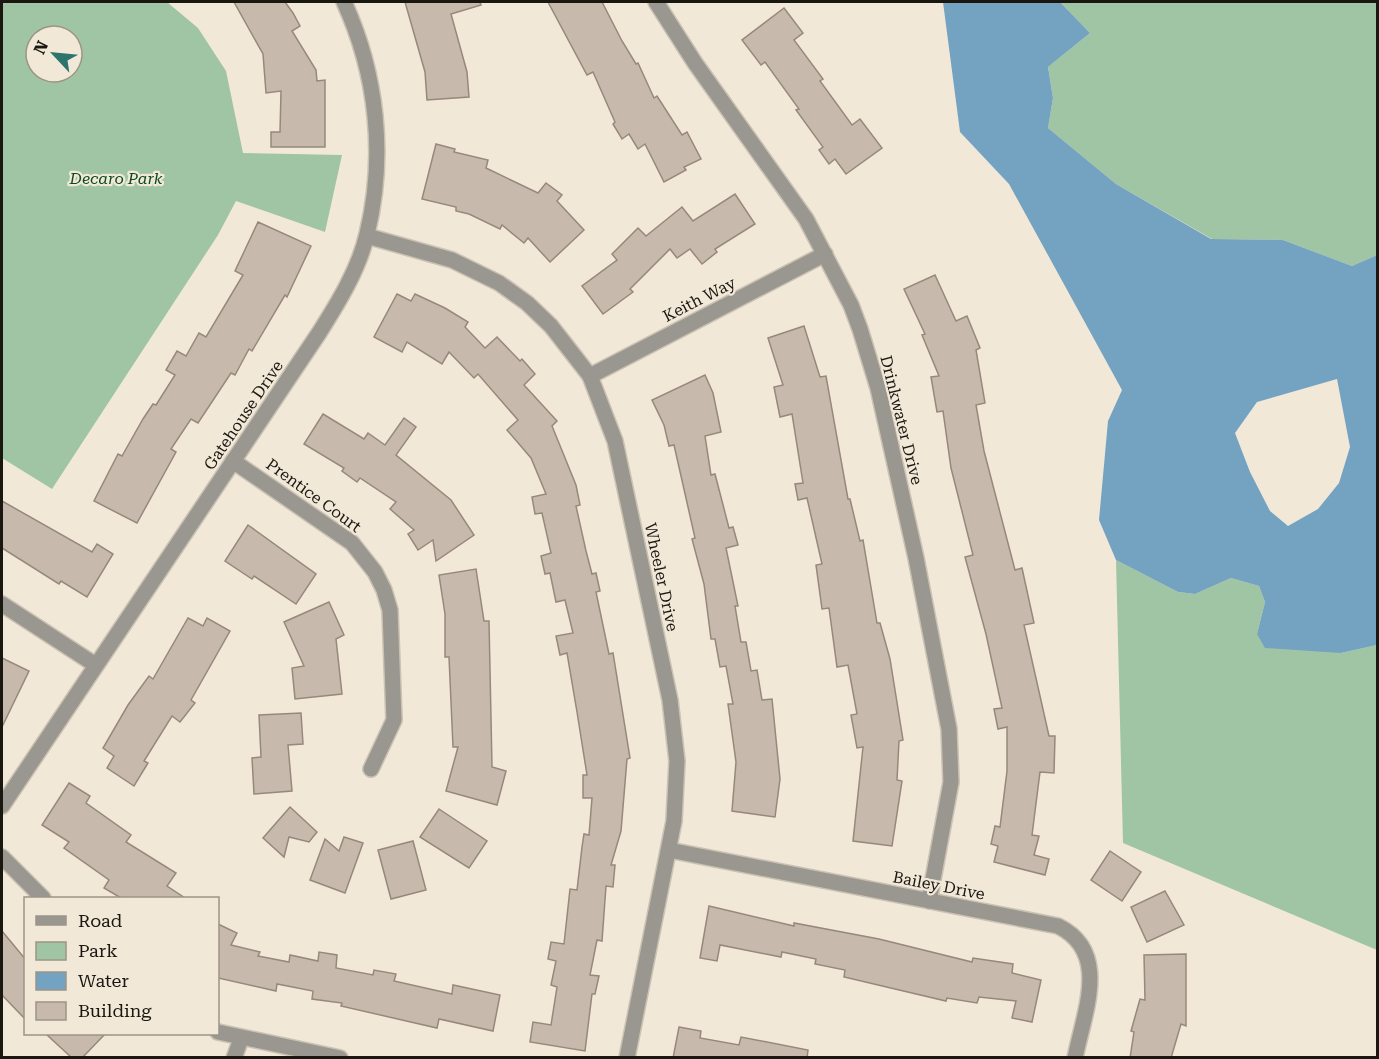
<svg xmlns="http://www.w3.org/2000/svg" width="1379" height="1059" viewBox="0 0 1379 1059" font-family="'Roboto Serif',serif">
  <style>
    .green { fill: #a0c5a4; fill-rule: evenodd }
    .water { fill: #74a2c1; fill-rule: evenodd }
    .building { fill: #c8b9ad; stroke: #97887d; stroke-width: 1.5 }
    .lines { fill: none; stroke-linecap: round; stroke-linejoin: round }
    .street-casing { stroke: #cbc2b4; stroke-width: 18 }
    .street { stroke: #99978f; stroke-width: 15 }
    .labels { text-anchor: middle; stroke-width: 4.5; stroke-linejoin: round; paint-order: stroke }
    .park-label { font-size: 16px; font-style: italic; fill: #094b1e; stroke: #f2e8d8 }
    .street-label { font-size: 16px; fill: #1a1711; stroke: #f2e8d8 }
  </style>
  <rect width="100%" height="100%" fill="#f2e8d8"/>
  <g class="green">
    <path d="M2 2H167L198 28 226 71 243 153 342 155 325 232 236 201 218 235 52 489 2 458ZM36 36H72V72H36Z"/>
    <polygon points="1060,2 1377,2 1377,255 1352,266 1283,240 1212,239 1116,184 1048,128 1053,98 1048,67 1090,33"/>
    <polygon points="1116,560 1178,592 1195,594 1231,578 1259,586 1265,602 1257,634 1341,653 1377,645 1377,950 1123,843"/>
  </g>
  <path class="water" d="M943 2H1060L1090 33 1048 67 1053 98 1048 128 1116 184 1211 239 1283 240 1352 266 1377 255V645L1341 653 1265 648 1257 634 1265 602 1259 586 1231 578 1195 594 1178 592 1116 560 1099 520 1108 421 1122 390 1009 184 960 132ZM1337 379 1350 447 1339 483 1318 509 1288 526 1270 511 1250 472 1235 433 1257 402Z"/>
  <g class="building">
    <polygon points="234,2 285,2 293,13 300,26 292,31 316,70 317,81 325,80 325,147 271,147 271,132 280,132 281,91 266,93 263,54"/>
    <polygon points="405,2 480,2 481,5 451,14 467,72 469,97 427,100 425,72"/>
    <polygon points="548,2 602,2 622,41 636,64 638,63 654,98 657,96 682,135 687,132 701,159 684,167 686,170 664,182 645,144 638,149 629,134 622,139 613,124 615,122 593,72 587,75"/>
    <polygon points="784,8 803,33 794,40 823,79 820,81 852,125 860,119 882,148 846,174 835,159 829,164 819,150 823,147 796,110 799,109 765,62 761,65 742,40"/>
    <polygon points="436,144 455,149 454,152 488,160 486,168 538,193 546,183 562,195 557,201 584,230 550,262 528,238 524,243 502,225 500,229 469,214 456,211 456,207 422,199"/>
    <polygon points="735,194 755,224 715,249 717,252 702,264 690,249 677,258 670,249 630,289 633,292 603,314 582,286 617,260 612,254 638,228 646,236 682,207 693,221"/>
    <polygon points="258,222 311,246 287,297 285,295 252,351 249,349 235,375 231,373 198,423 191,419 171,449 176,452 137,523 94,501 118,454 122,456 143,419 153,404 156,405 175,375 166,370 177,351 186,356 199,333 206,337 243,275 235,271"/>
    <polygon points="935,275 956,321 967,316 980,348 976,350 985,403 976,405 984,451 1015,570 1022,568 1034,623 1024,625 1049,736 1055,736 1054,773 1040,772 1032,835 1039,836 1034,855 1049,859 1045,875 994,862 998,846 991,844 995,826 1000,827 1007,771 1007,727 998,729 994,709 1002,708 986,634 965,557 973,555 951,468 943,411 937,412 931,377 939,376 922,335 925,334 904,289"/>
    <polygon points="397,294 411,301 415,294 445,308 468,322 465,327 485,348 497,337 520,361 522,359 535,374 524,385 557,421 552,426 576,485 580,505 576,506 586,551 592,574 596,573 600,591 596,592 609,654 613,653 630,758 627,759 621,831 611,865 615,865 613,887 606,886 602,941 597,940 590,975 599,976 595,994 592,994 585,1051 530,1042 533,1022 551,1025 557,987 551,985 556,961 548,959 551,942 564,944 570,889 577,890 582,847 584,834 589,835 592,798 583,798 583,775 587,775 577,712 567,653 560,655 556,636 573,633 565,600 556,602 550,573 545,574 541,556 551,553 542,513 535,514 532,497 546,494 531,458 507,430 518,420 478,374 474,378 449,352 442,364 407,342 402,352 374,337"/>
    <polygon points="804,326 820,377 826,376 848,499 850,499 860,541 863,540 877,623 880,623 890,659 903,740 899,741 897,780 902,781 892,846 853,841 863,747 857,748 851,715 857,714 848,665 837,667 829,608 822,609 816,565 822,564 807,498 798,500 795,484 803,483 792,414 780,417 774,387 783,385 768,338"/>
    <polygon points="705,375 713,393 721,432 705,436 711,475 715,474 729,528 733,527 738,545 726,548 738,606 735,606 741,642 746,642 751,671 757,670 762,700 772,699 780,779 775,817 732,811 736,762 728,704 733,704 726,666 720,667 715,639 711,639 704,584 692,539 695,538 674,445 669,446 664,425 652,400"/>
    <polygon points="323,414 364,439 368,433 385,445 404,418 416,427 396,455 451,500 474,535 436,561 433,540 418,550 408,534 414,530 390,509 396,502 360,478 357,482 342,471 344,468 304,444"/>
    <polygon points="2,501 92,552 97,544 113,554 87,597 61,581 59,584 2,548"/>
    <polygon points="248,525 316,574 296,604 254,576 252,579 225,561"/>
    <polygon points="476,569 484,621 489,621 492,767 506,771 497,805 446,791 458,747 453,747 449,657 445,657 445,614 439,575"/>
    <polygon points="329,602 344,635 336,639 342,694 295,699 292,668 304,666 284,622"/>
    <polygon points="188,618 203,626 207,618 230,631 191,700 195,703 180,722 172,716 144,761 148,763 134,786 107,768 114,756 103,748 128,705 149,676 153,679"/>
    <polygon points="2,658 29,671 2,727"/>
    <polygon points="301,713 303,744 288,745 292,791 254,794 252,758 261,757 259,715"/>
    <polygon points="69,783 90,796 86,803 131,835 126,842 176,873 167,886 185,898 121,898 104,888 109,880 64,848 69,842 42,825"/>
    <polygon points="290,807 317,832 309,842 289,837 284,857 263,838"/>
    <polygon points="439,809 487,841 469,868 420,837"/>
    <polygon points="344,837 363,843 345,893 310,880 325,839 339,851"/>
    <polygon points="413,841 426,890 391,899 378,850"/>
    <polygon points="1110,851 1141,872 1122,901 1091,880"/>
    <polygon points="1165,891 1184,925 1147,942 1131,907"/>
    <polygon points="709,906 794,926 794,923 879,939 972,962 973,958 1013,964 1012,973 1041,980 1032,1022 1012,1018 1016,1001 979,997 977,1003 947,998 946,1001 844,977 845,970 815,964 816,959 782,952 781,957 720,945 717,961 700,958"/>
    <polygon points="218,924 237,933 231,945 260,952 258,956 289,962 290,955 318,961 319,952 337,955 336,968 373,975 374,970 396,974 394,981 452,994 453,985 500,995 493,1031 439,1019 437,1028 341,1006 342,1003 312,999 313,991 277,984 276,991 218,978"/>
    <polygon points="2,931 26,960 26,1020 2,995"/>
    <polygon points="1186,954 1186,1026 1181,1024 1171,1058 1130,1058 1134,1032 1131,1031 1140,999 1145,1000 1144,955"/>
    <polygon points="679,1027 701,1031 700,1038 739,1045 741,1037 808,1050 807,1058 673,1058"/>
    <polygon points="46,1034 105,1034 82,1058 72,1058"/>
  </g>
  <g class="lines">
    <defs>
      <g id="street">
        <polyline points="656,2 695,63 806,219 851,305 860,329 878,388 916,558 949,729 951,782 929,901"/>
        <polyline points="367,236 452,260 499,283 527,303 551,326 590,376 615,441 670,700 677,761 674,821 627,1058"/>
        <polyline points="590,376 825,254"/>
        <polyline points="233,461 352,543 375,572 384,590 390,610 394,720 371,769"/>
        <polyline points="2,604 94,664"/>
        <path d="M2 806 319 333C338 303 359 269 367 234 386 156 377 74 344 2"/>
        <path d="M669 850 1058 926C1111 952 1084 1012 1075 1058"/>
        <polyline points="2,857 43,898"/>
        <polyline points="218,1032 340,1058"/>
        <polyline points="234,1058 241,1039"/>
      </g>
    </defs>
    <use href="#street" class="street-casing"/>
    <use href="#street" class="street"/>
  </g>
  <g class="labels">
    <g class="park-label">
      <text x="116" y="184">Decaro Park</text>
    </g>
    <g class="street-label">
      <text transform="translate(699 299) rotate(-27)" y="6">Keith Way</text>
      <text transform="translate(243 415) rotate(-56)" y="6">Gatehouse Drive</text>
      <text transform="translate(902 420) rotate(76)" y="6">Drinkwater Drive</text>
      <text transform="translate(314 495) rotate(36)" y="6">Prentice Court</text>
      <text transform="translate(662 577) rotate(78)" y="6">Wheeler Drive</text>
      <text transform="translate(939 885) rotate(11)" y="6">Bailey Drive</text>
    </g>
  </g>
  <rect width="1379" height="1059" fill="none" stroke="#1a1711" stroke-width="6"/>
  <rect x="24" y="897" width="195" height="138" fill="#f2e8d8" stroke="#9c9488" stroke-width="1.5"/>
  <rect x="36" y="916" width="30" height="9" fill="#99978f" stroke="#9c9488" stroke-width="1.5"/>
  <text x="78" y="927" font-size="18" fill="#1a1711">Road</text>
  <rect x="36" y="942" width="30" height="18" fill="#a0c5a4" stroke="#9c9488" stroke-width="1.5"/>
  <text x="78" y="957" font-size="18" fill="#1a1711">Park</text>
  <rect x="36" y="972" width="30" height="18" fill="#74a2c1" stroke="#9c9488" stroke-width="1.5"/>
  <text x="78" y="987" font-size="18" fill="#1a1711">Water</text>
  <rect x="36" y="1002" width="30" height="18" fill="#c8b9ad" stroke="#9c9488" stroke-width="1.5"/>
  <text x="78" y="1017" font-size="18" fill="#1a1711">Building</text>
  <g transform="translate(54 54) rotate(296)"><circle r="28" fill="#f2e8d8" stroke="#9c9488" stroke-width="1.5"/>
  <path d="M0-4.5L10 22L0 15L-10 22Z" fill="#2c746c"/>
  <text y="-9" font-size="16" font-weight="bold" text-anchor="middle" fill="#1a1711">N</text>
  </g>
</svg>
